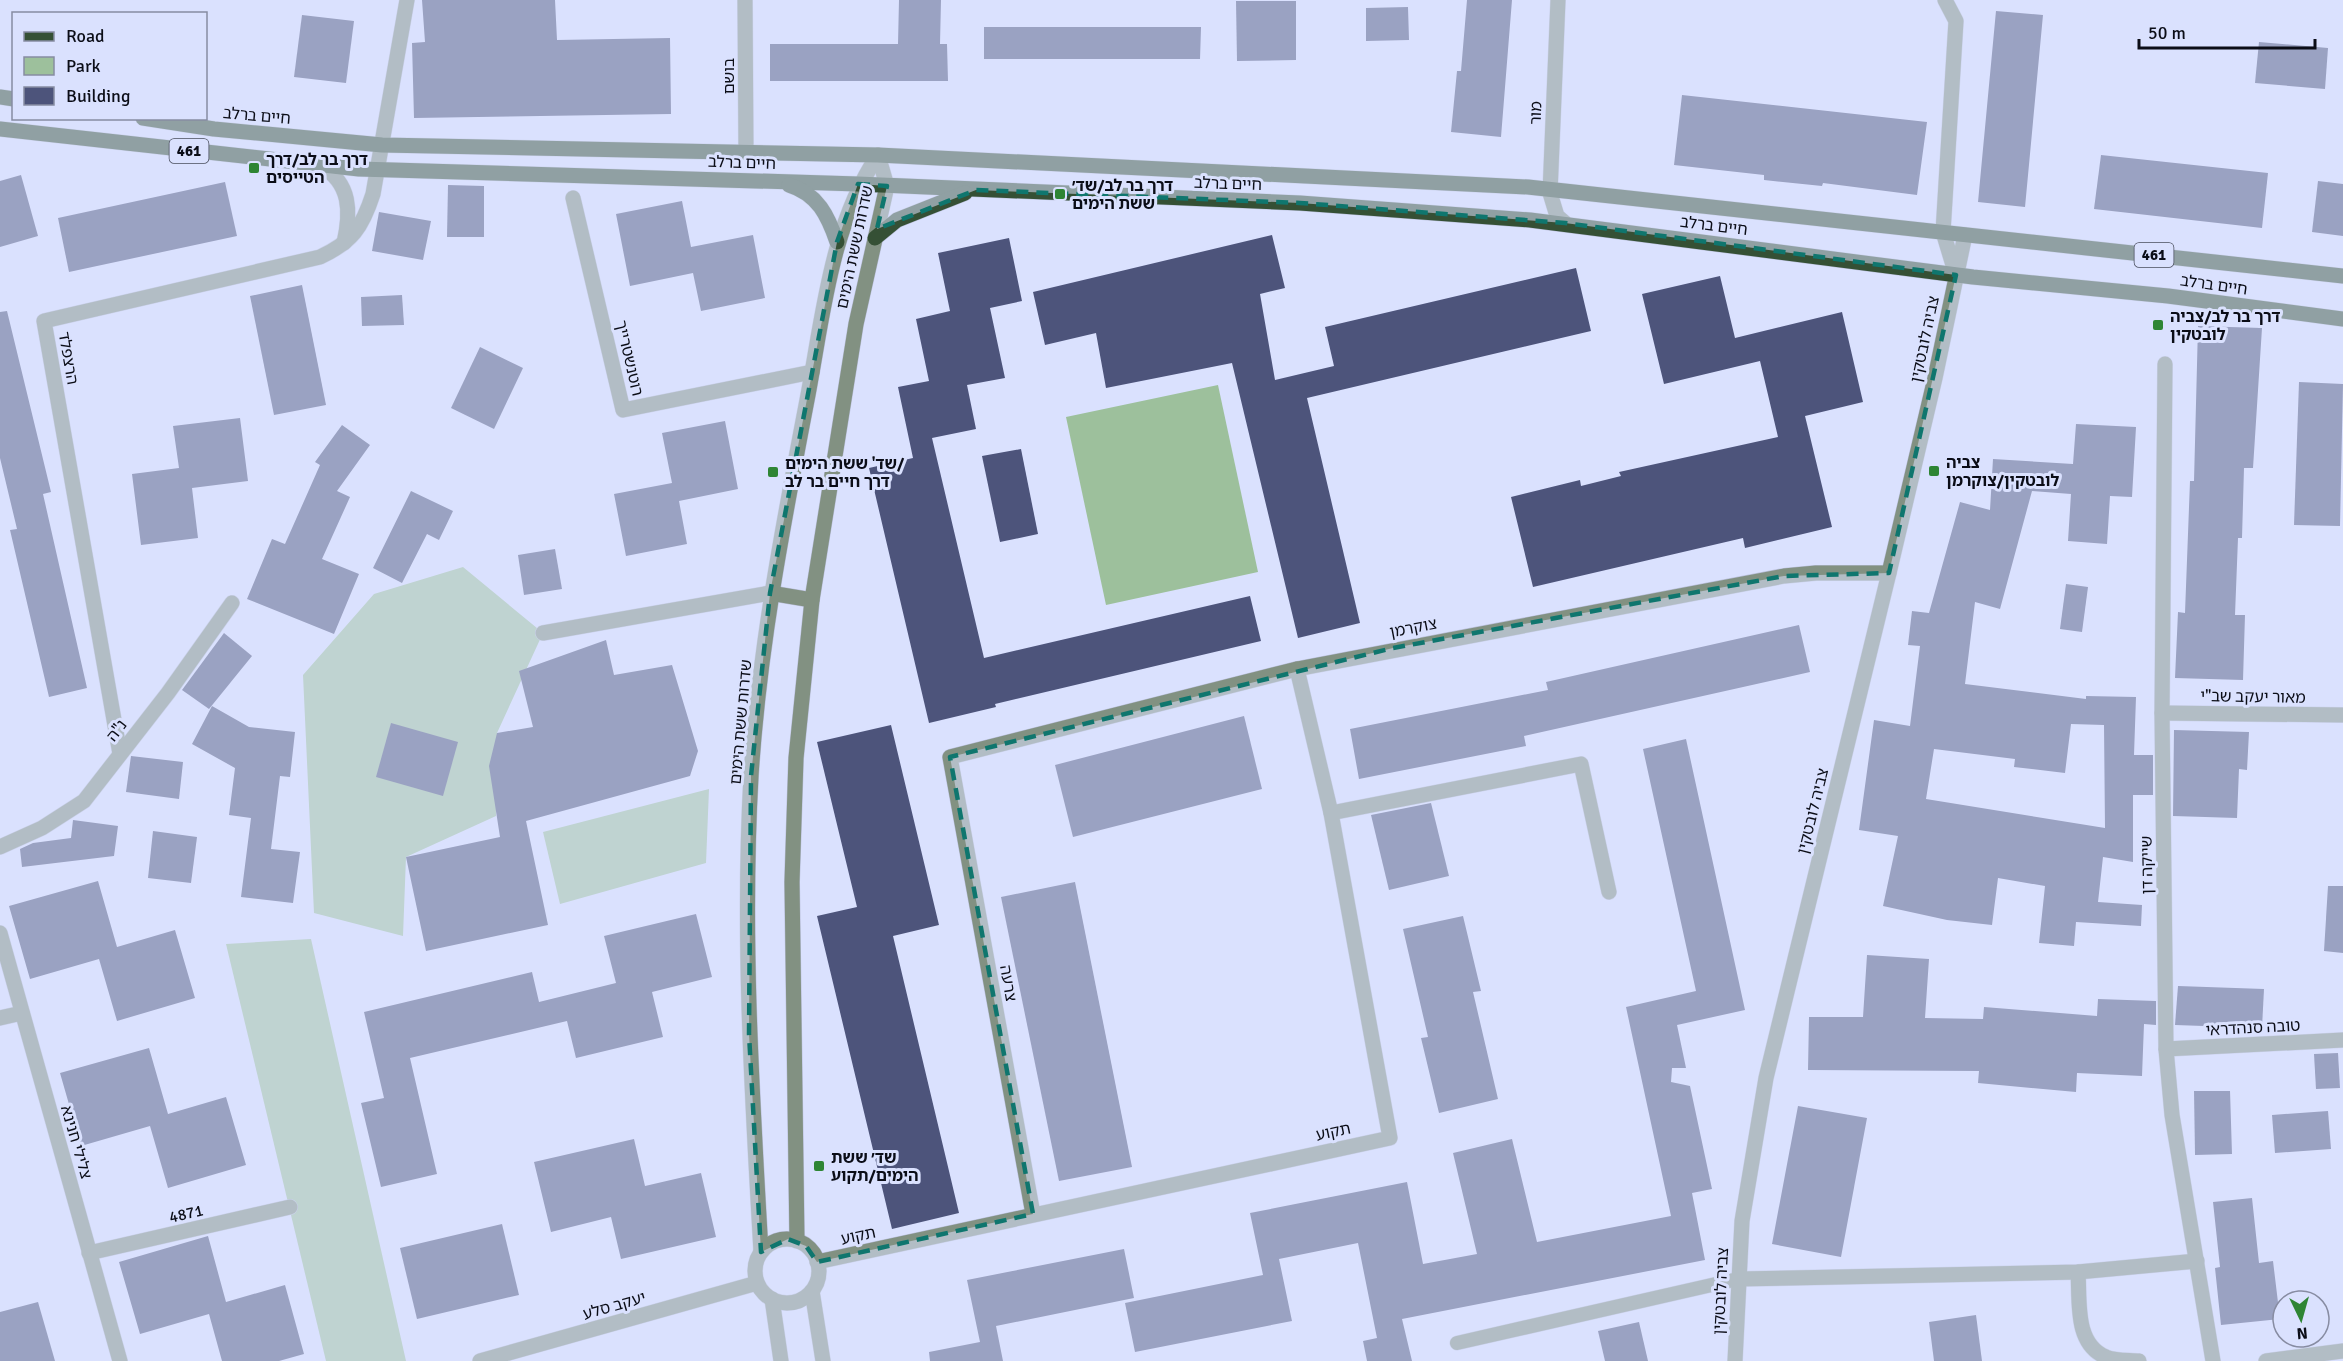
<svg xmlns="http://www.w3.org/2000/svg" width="2343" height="1361" viewBox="0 0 2343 1361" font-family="Signika,'Noto Sans Hebrew',sans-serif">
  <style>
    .green { fill: #9dc09c }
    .building { fill: #4d547b; fill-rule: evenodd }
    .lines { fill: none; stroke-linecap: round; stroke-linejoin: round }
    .service-casing { stroke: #b9bfd9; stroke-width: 15 }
    .minor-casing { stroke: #b9bfd9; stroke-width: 16 }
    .tertiary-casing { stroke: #b9bfd9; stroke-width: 16 }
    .primary-casing { stroke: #b9bfd9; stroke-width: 16 }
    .service { stroke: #829182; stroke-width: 14 }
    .minor { stroke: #829182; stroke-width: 15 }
    .tertiary { stroke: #829182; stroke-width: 15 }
    .primary { stroke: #355035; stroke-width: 15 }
    .marked { fill: none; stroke: #0f766e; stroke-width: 4.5; stroke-dasharray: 12 8; stroke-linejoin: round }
    .poi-dot { fill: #2e8534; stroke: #dae1fe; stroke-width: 2 }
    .labels { text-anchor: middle; stroke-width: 6; stroke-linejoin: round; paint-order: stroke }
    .shield { fill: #dae1fe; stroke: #494d5c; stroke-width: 1.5 }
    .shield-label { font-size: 15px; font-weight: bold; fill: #0b0d17 }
    .street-label { font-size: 16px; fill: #0b0d17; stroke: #dae1fe }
    .poi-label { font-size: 16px; font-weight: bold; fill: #0b0d17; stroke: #dae1fe; text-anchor: start }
  </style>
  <rect width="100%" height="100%" fill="#dae1fe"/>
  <g class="green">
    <polygon points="1218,385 1258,572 1106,605 1066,417"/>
    <polygon points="463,567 543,633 497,733 496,816 406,857 403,936 314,913 303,675 374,594"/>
    <polygon points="709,789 706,863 560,904 543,832"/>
    <polygon points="311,939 406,1361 326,1361 226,944"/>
  </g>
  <g class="building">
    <polygon points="422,0 555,0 557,40 670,38 671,114 414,118 412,43 425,42"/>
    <polygon points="899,0 941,0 940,44 947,44 948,81 770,81 770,44 898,44"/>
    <polygon points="1467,0 1512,0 1501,137 1451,132 1457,71 1461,71"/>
    <polygon points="1236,1 1296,1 1296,60 1237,61"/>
    <polygon points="1408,7 1409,40 1366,41 1366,8"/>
    <polygon points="1996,11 2043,15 2025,207 1978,202"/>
    <polygon points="302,15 354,21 346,83 294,77"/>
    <polygon points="984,27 1201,27 1200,59 984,59"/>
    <polygon points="2259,42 2328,48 2325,89 2255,83"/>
    <polygon points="1682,95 1927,122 1917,195 1823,183 1822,186 1764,180 1764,175 1674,165"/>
    <polygon points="2101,155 2268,173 2262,228 2094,209"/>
    <polygon points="21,175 38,236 0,247 0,181"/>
    <polygon points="2318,181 2343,184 2343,236 2312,232"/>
    <polygon points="225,182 237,236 69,272 58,218"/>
    <polygon points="448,185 484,186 484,237 447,237"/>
    <polygon points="682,201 691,247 753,235 765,298 701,311 693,273 630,286 616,214"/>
    <polygon points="379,212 431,221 423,260 372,251"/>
    <polygon points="1272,235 1285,288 1260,294 1275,380 1334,366 1325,327 1576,268 1591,331 1307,398 1360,623 1298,638 1232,363 1106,388 1096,333 1045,345 1033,292"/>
    <polygon points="1009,238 1022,301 990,308 1005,378 967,385 976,429 932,438 984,658 1250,596 1261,641 995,704 996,707 929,723 869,468 913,458 898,387 929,381 916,319 950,311 938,253"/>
    <polygon points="1720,276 1735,338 1842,312 1863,402 1805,416 1832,527 1745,548 1743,538 1533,587 1511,497 1580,480 1581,486 1621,476 1619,472 1778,437 1760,361 1664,384 1642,294"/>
    <polygon points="302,285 326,405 274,415 250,296"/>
    <polygon points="402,295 404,325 362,326 361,297"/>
    <polygon points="7,311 51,492 43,494 87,688 49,697 10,530 17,529 0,458 0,312"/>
    <polygon points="2198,326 2262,328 2253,468 2244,468 2242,538 2238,538 2235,615 2245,615 2243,680 2175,678 2178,612 2185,613 2190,481 2194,481"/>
    <polygon points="480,347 523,368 494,429 451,408"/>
    <polygon points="2299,382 2343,384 2340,526 2294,525"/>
    <polygon points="240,418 248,481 192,488 198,538 141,545 132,474 179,468 173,426"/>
    <polygon points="725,421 738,489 679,501 687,544 626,556 614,494 672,483 662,433"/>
    <path d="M2076 424 2136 427 2132 497 2110 496 2107 544 2068 541 2071 494 2032 491 2000 609 1975 602 1965 684 2086 699V696L2136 697 2134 755H2153V795H2133V862L2103 857 2098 902 2142 905 2141 926 2076 922 2074 946 2039 943 2045 886 1998 878 1992 925 1947 920 1883 906 1898 836 1859 830 1874 720 1910 726 1920 646 1908 645 1912 611 1929 613 1960 502 1990 510 1993 459 2073 464ZM2071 724 2104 725 2105 828 1926 799 1934 749 2015 759 2014 767 2065 773Z"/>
    <polygon points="342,425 370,445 337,491 350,497 322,559 359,574 334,634 247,599 272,539 285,544 320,465 315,462"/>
    <polygon points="1021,449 1038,534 1000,542 982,456"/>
    <polygon points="411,491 453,511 439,540 427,534 402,583 373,568"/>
    <polygon points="555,549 562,589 524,595 518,555"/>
    <polygon points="2066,584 2088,587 2082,632 2060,629"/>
    <polygon points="1799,625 1810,672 1524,736 1526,746 1359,779 1350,729 1548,690 1546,682"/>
    <polygon points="224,633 252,656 209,709 182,690"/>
    <polygon points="606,640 614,675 672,665 698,751 690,776 526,821 548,925 426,951 406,857 500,837 489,766 497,733 533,727 519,671"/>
    <polygon points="212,706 249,727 295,732 290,777 280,776 271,849 300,852 293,903 241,897 251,818 229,815 235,768 192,744"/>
    <polygon points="1244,716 1262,789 1073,837 1055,765"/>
    <polygon points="391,723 458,742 443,796 376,777"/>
    <polygon points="891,725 939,925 893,936 959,1213 892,1229 817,916 857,907 817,742"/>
    <polygon points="2174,730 2249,732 2247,770 2239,769 2237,818 2173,816"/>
    <polygon points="1686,739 1745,1010 1677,1025 1686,1068 1672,1068 1671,1082 1690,1086 1712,1189 1692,1193 1705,1260 1402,1319 1412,1361 1367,1361 1363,1341 1377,1338 1358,1243 1279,1259 1292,1321 1135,1352 1125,1303 1263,1275 1250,1213 1407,1182 1423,1264 1477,1254 1453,1153 1512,1139 1537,1242 1671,1216 1626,1007 1696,991 1643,749"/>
    <polygon points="131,756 183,762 179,799 126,792"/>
    <polygon points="1431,803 1449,876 1389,890 1371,815"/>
    <polygon points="73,820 118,826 114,856 22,867 20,849 33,843 71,838"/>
    <polygon points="153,831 197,837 191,883 148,878"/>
    <polygon points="98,881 117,947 175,930 195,998 117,1021 99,959 30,979 9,906"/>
    <polygon points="1075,882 1132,1167 1059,1181 1001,897"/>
    <polygon points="2328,886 2343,886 2343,953 2324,951"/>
    <polygon points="696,914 712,977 652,992 663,1037 576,1058 567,1021 410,1058 437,1174 381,1187 361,1103 384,1098 364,1012 532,972 539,1002 616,983 604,936"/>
    <polygon points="1463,916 1481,991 1473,992 1498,1099 1439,1113 1421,1038 1428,1037 1403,929"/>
    <polygon points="1867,955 1929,959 1925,1018 1983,1019 1984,1007 2097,1016 2098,999 2156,1001 2156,1025 2144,1024 2142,1076 2077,1073 2076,1092 1978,1083 1979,1071 1808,1070 1809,1017 1863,1017"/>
    <polygon points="2178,986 2264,989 2262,1028 2175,1025"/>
    <polygon points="149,1048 168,1114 226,1097 246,1165 168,1188 150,1126 81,1146 60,1073"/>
    <polygon points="2338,1053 2340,1088 2316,1089 2314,1054"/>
    <polygon points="2194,1091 2230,1091 2232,1154 2195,1155"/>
    <polygon points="1798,1106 1867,1118 1841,1257 1772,1244"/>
    <polygon points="2328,1111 2331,1149 2275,1153 2272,1115"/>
    <polygon points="634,1139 645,1186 701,1173 716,1237 621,1259 611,1217 551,1232 534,1162"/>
    <polygon points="2252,1198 2259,1263 2273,1261 2280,1319 2221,1325 2215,1268 2220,1267 2213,1202"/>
    <polygon points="502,1224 519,1295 417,1319 400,1248"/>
    <polygon points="208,1236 226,1302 285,1285 304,1354 279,1361 222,1361 209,1314 140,1334 119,1262"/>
    <polygon points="1124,1249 1134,1298 996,1326 1003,1361 930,1361 929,1352 980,1342 967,1280"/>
    <polygon points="38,1302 55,1361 0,1361 0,1312"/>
    <polygon points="1976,1315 1982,1361 1934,1361 1929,1322"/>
    <polygon points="1639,1322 1648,1361 1605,1361 1598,1331"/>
  </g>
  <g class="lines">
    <defs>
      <polyline id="service" points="1457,1343 1738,1279"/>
      <g id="minor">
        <polyline points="745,0 746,152"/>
        <polyline points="1558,0 1550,193 1557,216 1565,223"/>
        <polyline points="1945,0 1956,21 1943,232 1956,275"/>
        <path d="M321 166C351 183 351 212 344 243"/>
        <polyline points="573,198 623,410 812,372"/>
        <polyline points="2165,364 2162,713 2166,1049 2172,1115 2213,1361"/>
        <polyline points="543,633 770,593 812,600"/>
        <polyline points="2162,713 2343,715"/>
        <path d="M120 754 44 321 320 257C352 242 362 228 373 194L407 0"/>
        <polyline points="1331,813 1581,764 1609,892"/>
        <polyline points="0,847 42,828 84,801 168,693 232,603"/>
        <polyline points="0,933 120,1361"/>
        <polyline points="0,1018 22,1013"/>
        <polyline points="2166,1049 2343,1040"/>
        <polyline points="1033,1214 950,757 1297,669 1784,576 1816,573 1889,573"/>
        <polyline points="89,1253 290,1207"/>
        <polyline points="817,1262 1390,1138 1331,813 1297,669"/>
        <path d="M2078 1272C2080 1301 2074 1344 2106 1357 2115 1361 2129 1360 2139 1361"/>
        <polyline points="1738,1279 2078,1272 2197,1261"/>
        <polyline points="480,1361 757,1283"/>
        <polyline points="1735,1361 1742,1221 1766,1078 1889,573 1935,378 1965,235"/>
        <polyline points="2266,1361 2343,1351"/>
      </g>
      <g id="tertiary">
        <circle cx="787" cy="1271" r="32"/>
        <polyline points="797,1241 792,882 796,758 812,600 856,324 887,186 878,155"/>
        <path d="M761 1252C752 1094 742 935 751 776 759 649 783 525 807 400 823 317 830 227 878 155"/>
        <polyline points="812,1291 823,1361"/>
        <polyline points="772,1299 781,1361"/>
      </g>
      <g id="primary">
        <polyline points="0,97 14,99"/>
        <polyline points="143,118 214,129 382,145 878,155 1528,187 2343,276"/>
        <polyline points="0,129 359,169 858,184 1300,203 1530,220 1973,277 2168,296 2343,319"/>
        <path d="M789 185C818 194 828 216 837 242"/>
        <polyline points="875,238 897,220 965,193"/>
      </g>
    </defs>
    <use href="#service" class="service-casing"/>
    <use href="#minor" class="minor-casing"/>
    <use href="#tertiary" class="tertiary-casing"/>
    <use href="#primary" class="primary-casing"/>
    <use href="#service" class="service"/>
    <use href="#minor" class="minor"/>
    <use href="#tertiary" class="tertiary"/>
    <use href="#primary" class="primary"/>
  </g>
  <path d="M0 0H2343V1361H0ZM858 184 887 186 877 229 976 190 1300 203 1565 223 1956 275 1889 573 1784 576 1393 648 950 757 1033 1214 817 1262 806 1246 788 1239 761 1252 749 1034 751 776 770 593 837 242Z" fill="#dae1fe" fill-opacity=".55" fill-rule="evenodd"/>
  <path class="marked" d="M858 184 887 186 877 229 976 190 1300 203 1565 223 1956 275 1889 573 1784 576 1393 648 950 757 1033 1214 817 1262 806 1246 788 1239 761 1252 749 1034 751 776 770 593 837 242Z"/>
  <g class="poi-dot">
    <rect x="248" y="162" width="12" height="12" rx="3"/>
    <rect x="1054" y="188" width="12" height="12" rx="3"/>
    <rect x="2152" y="319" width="12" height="12" rx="3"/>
    <rect x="1928" y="465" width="12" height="12" rx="3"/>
    <rect x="767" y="466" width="12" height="12" rx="3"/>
    <rect x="813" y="1160" width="12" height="12" rx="3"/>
  </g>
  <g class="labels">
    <g class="shield">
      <rect x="169.5" y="139" width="39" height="24" rx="4.5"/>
      <rect x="2134.5" y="243" width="39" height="24" rx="4.5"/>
    </g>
    <g class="shield-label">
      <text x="189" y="156">461</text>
      <text x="2154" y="260">461</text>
    </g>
    <g class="street-label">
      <text transform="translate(728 76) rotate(-90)" y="6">בושם</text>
      <text transform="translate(1535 113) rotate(-87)" y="6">מור</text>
      <text transform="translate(257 115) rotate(5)" y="6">חיים ברלב</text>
      <text transform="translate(742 162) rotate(2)" y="6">חיים ברלב</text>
      <text transform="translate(1228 183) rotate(2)" y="6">חיים ברלב</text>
      <text transform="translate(1714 225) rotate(7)" y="6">חיים ברלב</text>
      <text transform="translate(854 247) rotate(-78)" y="6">שדרות ששת הימים</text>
      <text transform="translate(2214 284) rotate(8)" y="6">חיים ברלב</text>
      <text transform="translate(1924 339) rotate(-78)" y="6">צביה לובטקין</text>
      <text transform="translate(69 358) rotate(80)" y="6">הרצפלד</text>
      <text transform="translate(630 358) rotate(77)" y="6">רוטנשטרייך</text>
      <text transform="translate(1413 627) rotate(-11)" y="6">צוקרמן</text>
      <text transform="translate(2253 696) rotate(1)" y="6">מאור יעקב שב"י</text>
      <text transform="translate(740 722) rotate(-85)" y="6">שדרות ששת הימים</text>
      <text transform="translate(116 730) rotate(-52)" y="6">נ"ה</text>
      <text transform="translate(1812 811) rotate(-76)" y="6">צביה לובטקין</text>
      <text transform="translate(2146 865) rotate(-91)" y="6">שייקה דן</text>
      <text transform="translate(1009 983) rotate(80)" y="6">צרעה</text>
      <text transform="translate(2253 1027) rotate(-3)" y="6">טובה סנהדראי</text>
      <text transform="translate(1333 1131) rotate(-12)" y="6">תקוע</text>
      <text transform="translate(77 1142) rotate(74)" y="6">צלילי חנינא</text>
      <text transform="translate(186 1213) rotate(-13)" y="6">4871</text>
      <text transform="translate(858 1235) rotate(-12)" y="6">תקוע</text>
      <text transform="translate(1720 1291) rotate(-87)" y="6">צביה לובטקין</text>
      <text transform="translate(614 1305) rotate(-16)" y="6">יעקב סלע</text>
    </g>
    <g class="poi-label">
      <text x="266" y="165">דרך בר לב/דרך<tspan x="266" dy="18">הטייסים</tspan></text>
      <text x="1072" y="191">דרך בר לב/שד׳<tspan x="1072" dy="18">ששת הימים</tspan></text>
      <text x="2170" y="322">דרך בר לב/צביה<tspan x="2170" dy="18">לובטקין</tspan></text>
      <text x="1946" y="468">צביה<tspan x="1946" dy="18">לובטקין/צוקרמן</tspan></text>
      <text x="785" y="469">שד' ששת הימים/<tspan x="785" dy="18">דרך חיים בר לב</tspan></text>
      <text x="831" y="1163">שד׳ ששת<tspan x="831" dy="18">הימים/תקוע</tspan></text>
    </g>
  </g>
  <rect x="12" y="12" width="195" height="108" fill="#dae1fe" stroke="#878ca2" stroke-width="1.5"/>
  <rect x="24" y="32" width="30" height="9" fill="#355035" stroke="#878ca2" stroke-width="1.5"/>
  <text x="66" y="42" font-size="18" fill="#0b0d17">Road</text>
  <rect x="24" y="57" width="30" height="18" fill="#9dc09c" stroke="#878ca2" stroke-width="1.5"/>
  <text x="66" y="72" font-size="18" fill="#0b0d17">Park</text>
  <rect x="24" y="87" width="30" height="18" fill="#4d547b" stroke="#878ca2" stroke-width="1.5"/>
  <text x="66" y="102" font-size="18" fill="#0b0d17">Building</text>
  <g transform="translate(2301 1319) rotate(175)"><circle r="28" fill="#dae1fe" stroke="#878ca2" stroke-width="1.5"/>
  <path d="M0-4.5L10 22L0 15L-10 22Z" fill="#2e8534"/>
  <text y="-9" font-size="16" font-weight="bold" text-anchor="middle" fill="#0b0d17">N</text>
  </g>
  <path d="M2139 39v9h176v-9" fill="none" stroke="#0b0d17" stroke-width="3"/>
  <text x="2148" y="39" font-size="18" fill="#0b0d17" stroke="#dae1fe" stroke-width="4.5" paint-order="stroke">50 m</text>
</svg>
